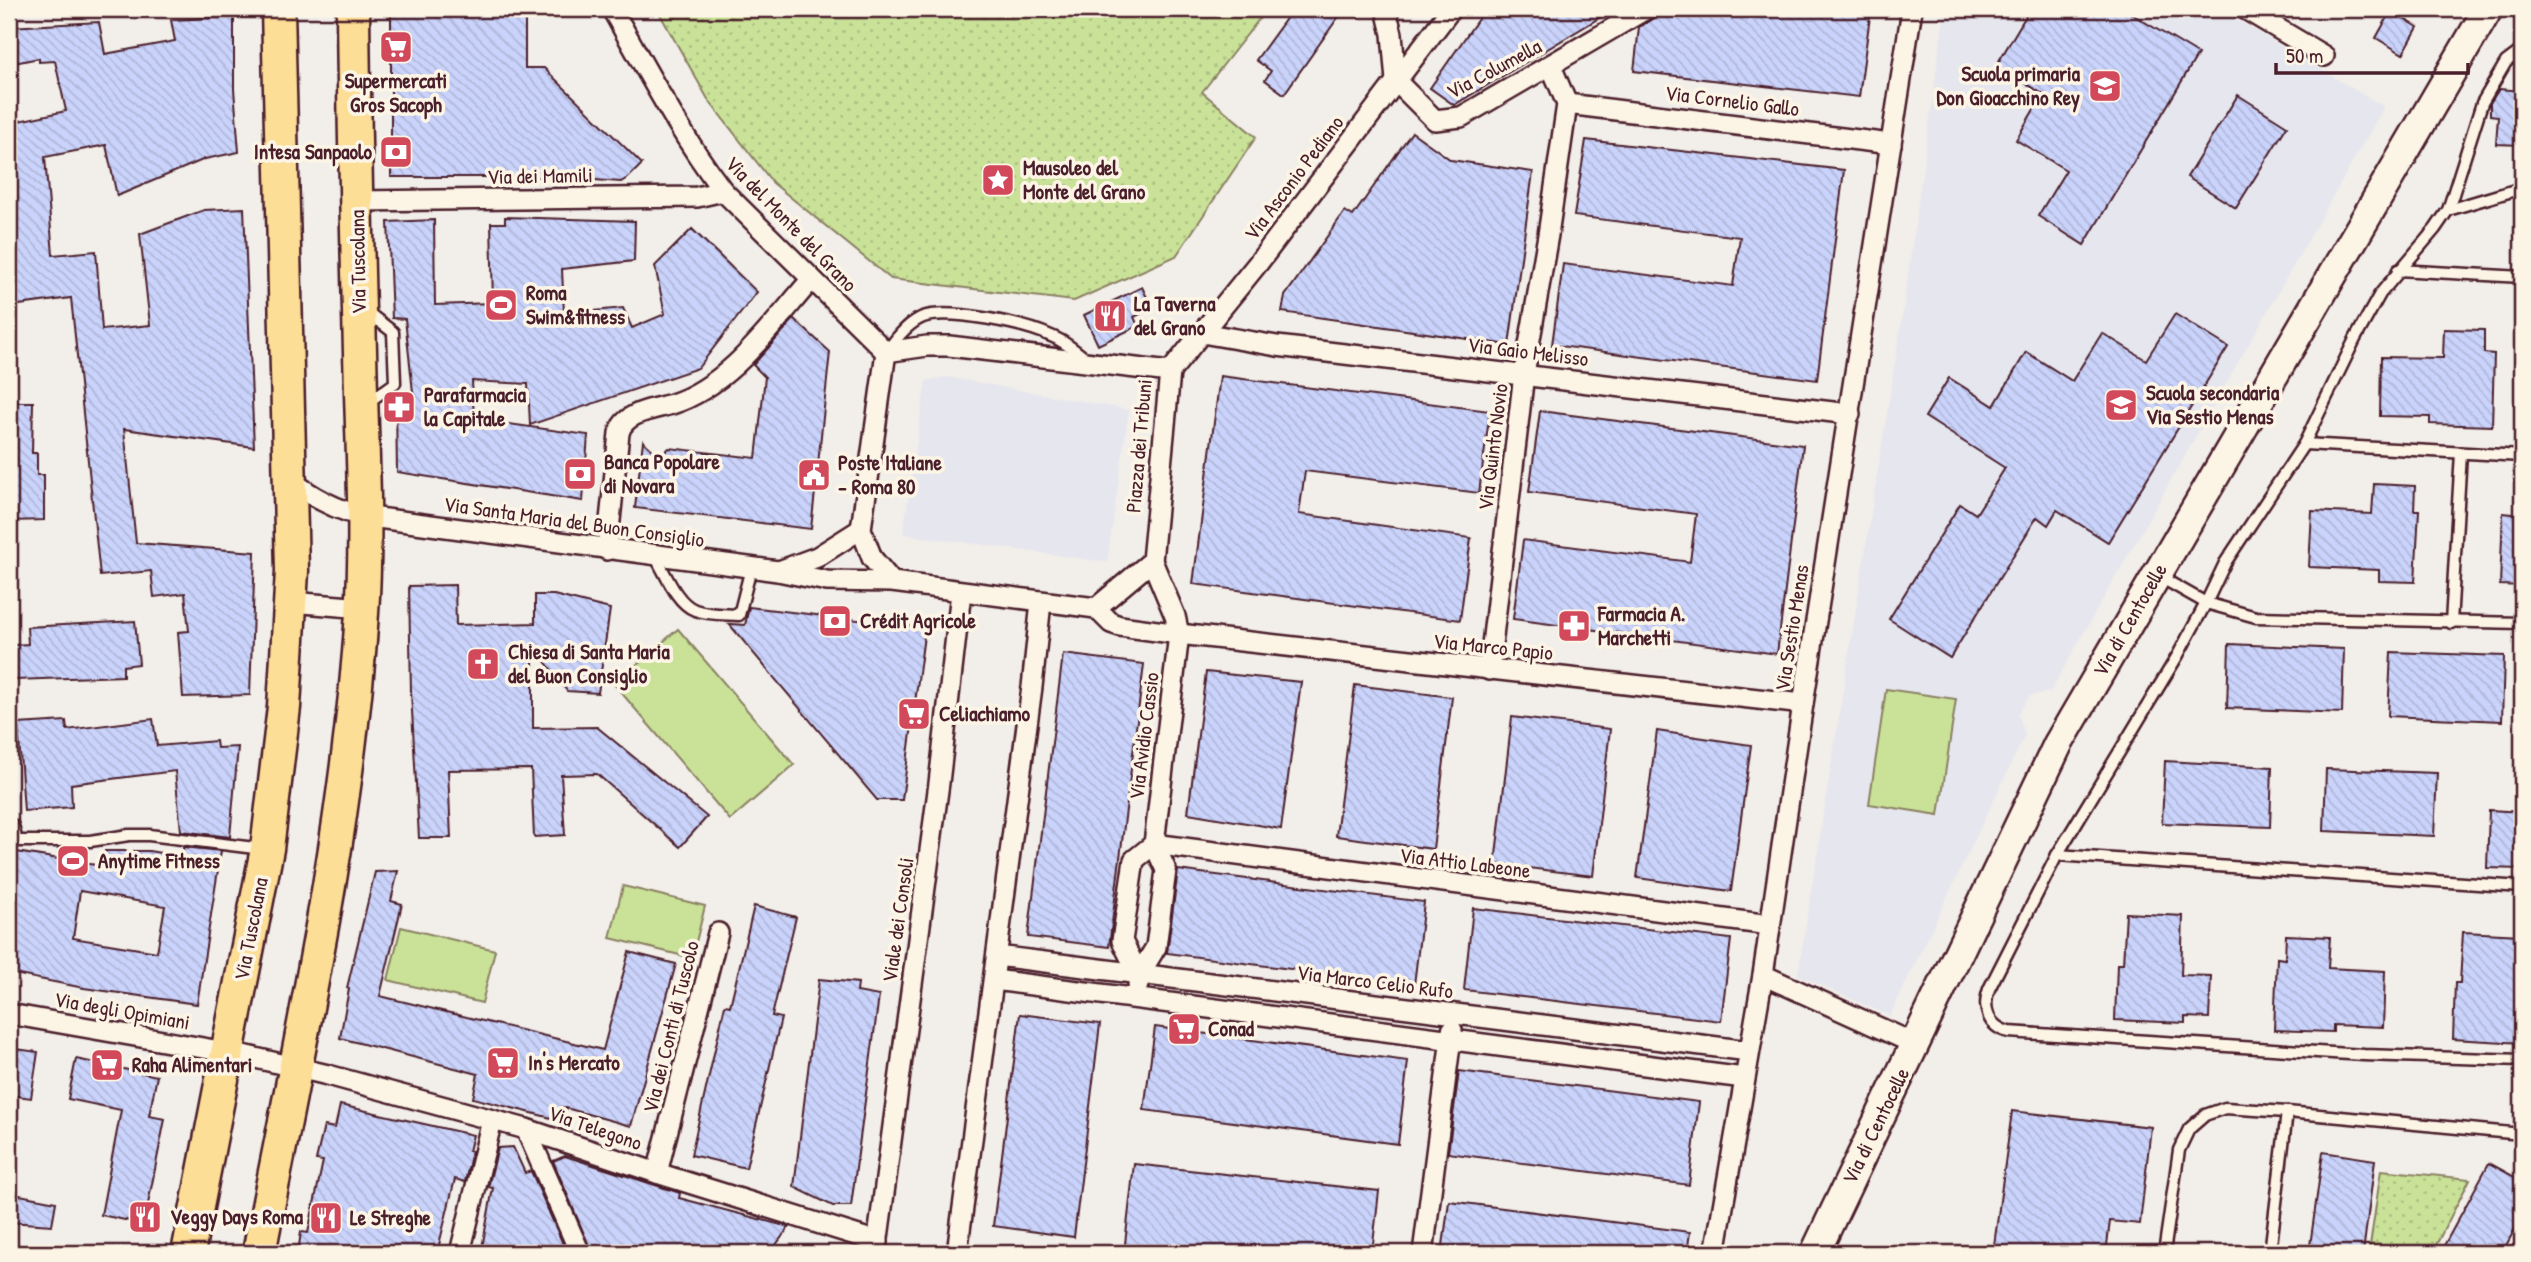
<svg xmlns="http://www.w3.org/2000/svg" width="2531" height="1262" viewBox="0 0 2531 1262" font-family="'Patrick Hand',sans-serif">
  <style>
    .built { fill: #e6e6ee }
    .grass { fill: url(#grass-dots); stroke: #8a8062; stroke-width: 2 }
    .pitch { fill: #c9e298; stroke: #8a8062; stroke-width: 2 }
    .building { fill: url(#building-back-hatch); stroke: #4a1f2b; stroke-width: 2; fill-rule: evenodd }
    .lines { fill: none; stroke-linecap: round; stroke-linejoin: round }
    .lane-casing { stroke: #4a1f2b; stroke-width: 15 }
    .street-casing { stroke: #4a1f2b; stroke-width: 24 }
    .secondary-casing { stroke: #4a1f2b; stroke-width: 33 }
    .primary-casing { stroke: #4a1f2b; stroke-width: 37 }
    .lane { stroke: #fcf5e5; stroke-width: 10 }
    .street { stroke: #fcf5e5; stroke-width: 19 }
    .secondary { stroke: #fcf5e5; stroke-width: 28 }
    .primary { stroke: #fdde96; stroke-width: 32 }
    .labels { text-anchor: middle; stroke-width: 7; stroke-linejoin: round; paint-order: stroke }
    .street-label { font-size: 21px; fill: #4a1f2b; stroke: #fcf5e5 }
    .poi-label { font-size: 21px; font-weight: bold; fill: #4a1f2b; stroke: #fcf5e5; text-anchor: start }
  </style>
  <defs>
    <pattern id="grass-dots" width="8" height="8" patternUnits="userSpaceOnUse" patternTransform="scale(1.75)"><rect width="8" height="8" fill="#c9e298"/><path d="M2 2h.1M6 6h.1" fill="none" stroke="#aec183" stroke-width="1.8" stroke-linecap="round"/></pattern>
    <pattern id="building-back-hatch" width="6" height="6" patternUnits="userSpaceOnUse" patternTransform="scale(1.75)"><rect width="6" height="6" fill="#cad3fb"/><path d="M-1 5l2 2M0 0l6 6M5-1l2 2" fill="none" stroke="#afb5d7"/></pattern>
  </defs>
  <rect width="100%" height="100%" fill="#f2eee9"/>
  <filter id="ink" filterUnits="userSpaceOnUse"><feTurbulence type="fractalNoise" baseFrequency=".0143" numOctaves="2"/><feDisplacementMap in="SourceGraphic" scale="14" xChannelSelector="R" yChannelSelector="G"/><feConvolveMatrix kernelMatrix="1 2 1 2 8 2 1 2 1" color-interpolation-filters="sRGB"/></filter>
  <g filter="url(#ink)">
    <g class="built">
      <polygon points="1945,9 2219,9 2384,107 2050,692 2029,696 2018,714 2025,735 1890,1016 1798,975 1902,318"/>
      <polygon points="947,377 1129,410 1107,562 903,534 926,381"/>
    </g>
    <g class="grass">
      <polygon points="657,9 1267,9 1202,92 1256,137 1176,256 1074,301 891,279 773,183 709,101"/>
      <polygon points="2381,1170 2470,1179 2432,1253 2369,1253"/>
    </g>
    <g class="pitch">
      <polygon points="678,629 794,765 730,820 614,684"/>
      <polygon points="1886,689 1956,699 1939,815 1869,804"/>
      <polygon points="623,886 705,906 692,958 610,938"/>
      <polygon points="401,927 495,950 482,1003 388,980"/>
    </g>
    <g class="building">
      <polygon points="391,9 525,9 525,68 544,68 642,164 629,177 621,182 554,177 391,177"/>
      <polygon points="1293,9 1344,9 1284,94 1265,80 1271,71 1256,60"/>
      <polygon points="1485,9 1614,9 1454,105 1430,88"/>
      <polygon points="1658,9 1871,9 1859,97 1634,71 1639,27 1653,19"/>
      <polygon points="2030,9 2123,9 2198,54 2084,245 2038,216 2066,170 2016,140 2043,94 1996,66"/>
      <polygon points="2391,11 2418,27 2403,54 2376,38"/>
      <polygon points="234,17 234,89 239,152 205,159 117,196 106,145 45,157 53,255 96,251 102,330 150,325 140,234 204,210 244,208 254,447 124,429 136,543 255,552 250,695 183,697 178,632 189,631 185,593 154,597 151,571 100,576 71,298 11,306 9,278 9,123 66,111 55,61 39,62 39,58 9,64 9,27 99,22 105,54 175,41 171,20"/>
      <polygon points="2499,89 2522,91 2522,145 2496,144 2498,116 2490,115 2490,103"/>
      <polygon points="2238,95 2287,126 2236,208 2187,177"/>
      <polygon points="1412,132 1451,160 1533,172 1509,345 1282,312 1285,296 1345,211 1353,216"/>
      <polygon points="1586,140 1844,170 1817,380 1552,345 1563,264 1733,286 1740,237 1574,216"/>
      <polygon points="505,217 635,221 634,261 562,269 564,314 623,308 632,328 665,314 655,266 692,229 757,292 698,368 530,425 528,384 472,381 474,419 588,435 583,501 397,472 396,402 414,401 405,319 392,318 388,222 434,220 435,305 493,303 491,223 505,223"/>
      <polygon points="1142,287 1152,308 1134,317 1138,326 1098,345 1084,315"/>
      <polygon points="2175,314 2228,347 2108,542 2057,510 2048,525 2037,517 1950,658 1889,619 1960,504 1976,514 2005,468 1925,417 1949,378 1994,406 2026,352 2072,381 2102,333 2146,360"/>
      <polygon points="794,319 830,352 811,529 635,508 643,441 660,457 669,448 756,458 765,377 753,365"/>
      <polygon points="2444,329 2484,330 2484,353 2494,354 2492,426 2430,424 2430,417 2380,416 2381,357 2443,358"/>
      <polygon points="1220,376 1490,411 1479,493 1305,471 1299,514 1471,538 1460,620 1193,584"/>
      <polygon points="9,402 33,402 32,453 37,453 37,475 44,475 44,520 9,521"/>
      <polygon points="1540,411 1803,445 1777,654 1513,619 1523,540 1690,562 1696,514 1529,492"/>
      <polygon points="2374,484 2415,486 2414,510 2419,510 2415,582 2379,581 2379,570 2309,567 2312,511 2372,514"/>
      <polygon points="2503,513 2522,515 2522,586 2500,585"/>
      <polygon points="455,585 456,625 535,623 535,595 554,595 610,609 598,693 567,691 533,645 533,728 597,727 707,817 680,847 597,774 561,775 565,835 534,837 531,769 448,770 451,838 419,838 411,692 409,586"/>
      <polygon points="749,607 925,628 902,800 877,800 729,624 745,625"/>
      <polygon points="135,621 139,664 123,666 123,676 15,680 14,645 28,644 27,627"/>
      <polygon points="2229,644 2344,649 2342,713 2227,708"/>
      <polygon points="2391,652 2504,656 2502,721 2388,716"/>
      <polygon points="1063,654 1144,664 1109,947 1028,937"/>
      <polygon points="1206,672 1301,682 1281,829 1188,813"/>
      <polygon points="1355,685 1452,697 1433,849 1336,836"/>
      <polygon points="1512,717 1610,729 1593,876 1495,864"/>
      <polygon points="153,719 157,746 216,741 217,748 238,747 230,837 181,831 175,771 71,784 72,807 24,811 18,724 66,721 67,730"/>
      <polygon points="1657,731 1751,745 1731,891 1637,878"/>
      <polygon points="2165,761 2272,767 2270,827 2162,823"/>
      <polygon points="2326,769 2437,773 2434,836 2324,831"/>
      <polygon points="2489,810 2522,812 2522,869 2487,868"/>
      <path d="M183 847 221 851 197 1004 84 988 9 973V899L16 852 102 866 105 851H149L184 857ZM80 891 165 906 157 952 73 938Z"/>
      <polygon points="1178,870 1424,902 1414,985 1167,953"/>
      <polygon points="398,871 391,901 402,904 380,996 603,1050 629,952 676,964 631,1126 562,1107 559,1120 473,1098 478,1074 340,1038 349,989 347,988 375,872"/>
      <polygon points="754,906 796,917 772,1016 781,1018 746,1168 691,1155 725,1005 730,1006"/>
      <polygon points="1473,908 1731,939 1721,1021 1464,990"/>
      <polygon points="2126,913 2183,916 2181,975 2211,976 2209,1018 2185,1017 2185,1023 2115,1020 2117,964 2123,964"/>
      <polygon points="2463,932 2521,935 2518,994 2522,994 2522,1043 2453,1039 2455,983 2460,983"/>
      <polygon points="2286,935 2330,937 2328,968 2385,971 2383,1027 2333,1025 2333,1032 2274,1030 2277,958 2285,959"/>
      <polygon points="819,979 858,983 857,992 879,996 851,1206 833,1206 794,1187"/>
      <polygon points="1020,1014 1100,1024 1074,1237 993,1226"/>
      <polygon points="1155,1027 1408,1061 1398,1144 1144,1110"/>
      <polygon points="9,1048 38,1052 31,1098 9,1095"/>
      <polygon points="76,1059 157,1076 149,1116 165,1119 144,1224 101,1215 121,1110 68,1099"/>
      <polygon points="1459,1071 1699,1102 1689,1185 1448,1153"/>
      <polygon points="340,1105 473,1135 469,1151 472,1151 465,1182 455,1179 437,1253 298,1253 301,1232 308,1233 323,1161 316,1160 324,1126 335,1128"/>
      <polygon points="2012,1111 2151,1127 2140,1224 2110,1221 2106,1253 1993,1253"/>
      <polygon points="513,1147 525,1173 531,1171 567,1253 481,1253 493,1188 488,1187 498,1148"/>
      <polygon points="2323,1152 2375,1160 2363,1253 2309,1253"/>
      <polygon points="565,1156 680,1193 679,1198 789,1227 770,1253 592,1253 553,1161"/>
      <polygon points="2489,1163 2522,1181 2522,1216 2502,1253 2440,1253"/>
      <polygon points="1134,1164 1379,1191 1372,1253 1124,1253"/>
      <polygon points="9,1193 56,1202 52,1225 9,1222"/>
      <polygon points="1449,1201 1690,1232 1687,1253 1442,1253"/>
    </g>
    <g class="lines">
      <defs>
        <g id="lane">
          <polyline points="2448,210 2522,188"/>
          <polyline points="2398,270 2522,277"/>
          <polyline points="367,312 393,332 395,383 367,403"/>
          <path d="M888 350C897 337 908 323 923 317 949 308 1026 324 1051 336 1064 341 1076 351 1087 360"/>
          <polyline points="2304,444 2522,456"/>
          <path d="M655 556C665 572 676 603 695 610 708 615 725 614 739 615L751 568"/>
          <polyline points="2160,577 2206,603 2225,563 2304,444 2355,339 2380,294 2435,229 2448,210 2482,103 2506,62 2522,50"/>
          <polyline points="2451,623 2461,453"/>
          <path d="M2522 623 2256 617 2206 603 2178 655 2057 855 1989 989C1982 1008 1988 1027 2009 1032L2364 1055 2522 1060"/>
          <polyline points="11,836 16,841 90,841 129,835 149,835 263,849"/>
          <polyline points="2057,855 2522,887"/>
          <polyline points="2287,1112 2522,1134"/>
          <polyline points="2164,1253 2179,1150 2189,1129 2205,1115 2225,1108 2287,1112 2270,1253"/>
        </g>
        <g id="street">
          <path d="M612 9C647 71 680 134 723 191L886 352"/>
          <polyline points="1386,9 1392,34 1396,81 1435,120 1461,117 1646,9"/>
          <polyline points="2245,9 2324,56"/>
          <polyline points="1567,104 1891,144"/>
          <polyline points="357,201 697,197 723,191"/>
          <polyline points="1202,333 1277,346 1850,414"/>
          <polyline points="886,352 927,346 949,346 1170,372"/>
          <polyline points="886,352 861,529 872,558 892,582"/>
          <polyline points="1170,372 1259,262 1451,9"/>
          <path d="M289 479C312 497 335 510 363 516L778 571 827 581 892 582 1096 608 1152 561 1170 372"/>
          <path d="M607 550 619 433C624 412 654 409 672 404 730 386 773 323 811 280"/>
          <polyline points="779,571 817,557 861,529"/>
          <polyline points="291,602 363,608"/>
          <polyline points="1096,608 1111,623 1120,626 1179,634 1175,616 1152,561"/>
          <polyline points="1489,670 1524,374 1548,235 1567,104 1551,66"/>
          <polyline points="9,828 11,836"/>
          <polyline points="1154,844 1770,925"/>
          <polyline points="997,956 1749,1051"/>
          <polyline points="1139,975 1122,941 1134,860 1154,844 1179,634 1803,704"/>
          <polyline points="1763,975 1915,1044"/>
          <polyline points="994,980 1744,1078"/>
          <polyline points="1138,985 1139,975 1156,947 1166,870 1154,844"/>
          <polyline points="9,1014 243,1055 328,1075 526,1129 657,1173 878,1242"/>
          <polyline points="526,1129 580,1253"/>
          <polyline points="657,1173 718,933"/>
          <polyline points="460,1253 492,1120"/>
          <polyline points="876,1253 939,783 961,592"/>
          <polyline points="957,1253 1032,687 1041,602"/>
          <polyline points="1423,1253 1452,1030"/>
          <polyline points="1715,1253 1763,975 1803,704 1912,9"/>
        </g>
        <polyline id="secondary" points="1815,1253 2058,744 2488,9"/>
        <g id="primary">
          <polyline points="188,1253 267,849 284,707 292,571 278,9"/>
          <path d="M259 1253C300 1042 348 828 362 613 367 540 363 466 361 393 358 265 354 137 353 9"/>
        </g>
      </defs>
      <use href="#lane" class="lane-casing"/>
      <use href="#street" class="street-casing"/>
      <use href="#secondary" class="secondary-casing"/>
      <use href="#primary" class="primary-casing"/>
      <use href="#lane" class="lane"/>
      <use href="#street" class="street"/>
      <use href="#secondary" class="secondary"/>
      <use href="#primary" class="primary"/>
    </g>
  </g>
  <defs>
    <symbol id="supermarket-square" viewBox="-11 -11 22 22"><rect x="-9" y="-9" width="18" height="18" rx="4" fill="#d1495b" stroke="#fcf5e5"/><path d="M-6-5.5h2.5l.6 2H6L4.5 2H-2.5L-4.4-4H-6ZM-1.5 3.2a1.3 1.3 0 1 0 .1 0ZM3 3.2a1.3 1.3 0 1 0 .1 0Z" fill="#fff"/></symbol>
    <symbol id="school-square" viewBox="-11 -11 22 22"><rect x="-9" y="-9" width="18" height="18" rx="4" fill="#d1495b" stroke="#fcf5e5"/><path d="M0-5L7-2L0 1L-7-2ZM-4 1L0 2.5L4 1V4Q0 6-4 4Z" fill="#fff"/></symbol>
    <symbol id="bank-square" viewBox="-11 -11 22 22"><rect x="-9" y="-9" width="18" height="18" rx="4" fill="#d1495b" stroke="#fcf5e5"/><path d="M-6-4H6V4H-6ZM0-2.3a2.3 2.3 0 1 0 0 4.6a2.3 2.3 0 1 0 0-4.6Z" fill="#fff"/></symbol>
    <symbol id="sight-square" viewBox="-11 -11 22 22"><rect x="-9" y="-9" width="18" height="18" rx="4" fill="#d1495b" stroke="#fcf5e5"/><path d="M0-6L1.8-2.2L6-1.7L2.9 1.2L3.7 5.4L0 3.3L-3.7 5.4L-2.9 1.2L-6-1.7L-1.8-2.2Z" fill="#fff"/></symbol>
    <symbol id="stadium-square" viewBox="-11 -11 22 22"><rect x="-9" y="-9" width="18" height="18" rx="4" fill="#d1495b" stroke="#fcf5e5"/><path d="M0-5a6.5 5 0 1 0 0 10a6.5 5 0 1 0 0-10ZM-3.5-1.8h7v3.6h-7Z" fill="#fff"/></symbol>
    <symbol id="restaurant-square" viewBox="-11 -11 22 22"><rect x="-9" y="-9" width="18" height="18" rx="4" fill="#d1495b" stroke="#fcf5e5"/><path d="M-5-6h1v4h1v-4h1v4h1v-4h1v5L-1.5 .5V6h-2V.5L-5-1ZM5-6V6H3V1.5H1.5Q1.5-4 5-6Z" fill="#fff"/></symbol>
    <symbol id="pharmacy-square" viewBox="-11 -11 22 22"><rect x="-9" y="-9" width="18" height="18" rx="4" fill="#d1495b" stroke="#fcf5e5"/><path d="M-2-6h4v4h4v4h-4v4h-4v-4h-4v-4h4Z" fill="#fff"/></symbol>
    <symbol id="civic-square" viewBox="-11 -11 22 22"><rect x="-9" y="-9" width="18" height="18" rx="4" fill="#d1495b" stroke="#fcf5e5"/><path d="M-.6-6.5H3V-4.5H.6V-3L4-1V1h2V6H-6V1h2V-1L-.6-3ZM-1.2 2.5V6h2.4V2.5Z" fill="#fff"/></symbol>
    <symbol id="church-square" viewBox="-11 -11 22 22"><rect x="-9" y="-9" width="18" height="18" rx="4" fill="#d1495b" stroke="#fcf5e5"/><path d="M-1.2-6h2.4v3.5h3.3v2.4h-3.3V6h-2.4V-.1h-3.3v-2.4h3.3Z" fill="#fff"/></symbol>
  </defs>
  <g fill-rule="evenodd">
    <use href="#supermarket-square" x="377" y="28" width="38" height="38"/>
    <use href="#school-square" x="2086" y="67" width="38" height="38"/>
    <use href="#bank-square" x="377" y="133" width="38" height="38"/>
    <use href="#sight-square" x="979" y="161" width="38" height="38"/>
    <use href="#stadium-square" x="482" y="286" width="38" height="38"/>
    <use href="#restaurant-square" x="1091" y="297" width="38" height="38"/>
    <use href="#school-square" x="2102" y="386" width="38" height="38"/>
    <use href="#pharmacy-square" x="380" y="388" width="38" height="38"/>
    <use href="#bank-square" x="561" y="455" width="38" height="38"/>
    <use href="#civic-square" x="795" y="456" width="38" height="38"/>
    <use href="#bank-square" x="816" y="602" width="38" height="38"/>
    <use href="#pharmacy-square" x="1555" y="607" width="38" height="38"/>
    <use href="#church-square" x="464" y="645" width="38" height="38"/>
    <use href="#supermarket-square" x="895" y="695" width="38" height="38"/>
    <use href="#stadium-square" x="54" y="842" width="38" height="38"/>
    <use href="#supermarket-square" x="1165" y="1010" width="38" height="38"/>
    <use href="#supermarket-square" x="484" y="1044" width="38" height="38"/>
    <use href="#supermarket-square" x="88" y="1046" width="38" height="38"/>
    <use href="#restaurant-square" x="126" y="1198" width="38" height="38"/>
    <use href="#restaurant-square" x="307" y="1199" width="38" height="38"/>
  </g>
  <g class="labels">
    <g class="street-label">
      <text transform="translate(1494 69) rotate(-28)" y="7">Via Columella</text>
      <text transform="translate(1732 101) rotate(7)" y="7">Via Cornelio Gallo</text>
      <text transform="translate(540 176) rotate(-1)" y="7">Via dei Mamili</text>
      <text transform="translate(1294 178) rotate(-53)" y="7">Via Asconio Pediano</text>
      <text transform="translate(791 224) rotate(46)" y="7">Via del Monte del Grano</text>
      <text transform="translate(358 262) rotate(-91)" y="7">Via Tuscolana</text>
      <text transform="translate(1528 352) rotate(7)" y="7">Via Gaio Melisso</text>
      <text transform="translate(1139 446) rotate(-85)" y="7">Piazza dei Tribuni</text>
      <text transform="translate(1493 447) rotate(-83)" y="7">Via Quinto Novio</text>
      <text transform="translate(574 522) rotate(8)" y="7">Via Santa Maria del Buon Consiglio</text>
      <text transform="translate(2130 620) rotate(-60)" y="7">Via di Centocelle</text>
      <text transform="translate(1792 628) rotate(-81)" y="7">Via Sestio Menas</text>
      <text transform="translate(1493 647) rotate(6)" y="7">Via Marco Papio</text>
      <text transform="translate(1144 736) rotate(-83)" y="7">Via Avidio Cassio</text>
      <text transform="translate(1465 863) rotate(7)" y="7">Via Attio Labeone</text>
      <text transform="translate(898 920) rotate(-82)" y="7">Viale dei Consoli</text>
      <text transform="translate(251 929) rotate(-79)" y="7">Via Tuscolana</text>
      <text transform="translate(1375 982) rotate(7)" y="7">Via Marco Celio Rufo</text>
      <text transform="translate(122 1011) rotate(10)" y="7">Via degli Opimiani</text>
      <text transform="translate(671 1027) rotate(-76)" y="7">Via dei Conti di Tuscolo</text>
      <text transform="translate(1876 1126) rotate(-64)" y="7">Via di Centocelle</text>
      <text transform="translate(595 1128) rotate(19)" y="7">Via Telegono</text>
    </g>
    <g class="poi-label">
      <text x="2080" y="81" text-anchor="end">Scuola primaria<tspan x="2080" dy="24">Don Gioacchino Rey</tspan></text>
      <text x="396" y="88" text-anchor="middle">Supermercati<tspan x="396" dy="24">Gros Sacoph</tspan></text>
      <text x="372" y="159" text-anchor="end">Intesa Sanpaolo</text>
      <text x="1023" y="175">Mausoleo del<tspan x="1023" dy="24">Monte del Grano</tspan></text>
      <text x="526" y="300">Roma<tspan x="526" dy="24">Swim&amp;fitness</tspan></text>
      <text x="1134" y="311">La Taverna<tspan x="1134" dy="24">del Grano</tspan></text>
      <text x="2146" y="400">Scuola secondaria<tspan x="2146" dy="24">Via Sestio Menas</tspan></text>
      <text x="424" y="402">Parafarmacia<tspan x="424" dy="24">la Capitale</tspan></text>
      <text x="604" y="469">Banca Popolare<tspan x="604" dy="24">di Novara</tspan></text>
      <text x="838" y="470">Poste Italiane<tspan x="838" dy="24">– Roma 80</tspan></text>
      <text x="1598" y="621">Farmacia A.<tspan x="1598" dy="24">Marchetti</tspan></text>
      <text x="860" y="628">Crédit Agricole</text>
      <text x="508" y="659">Chiesa di Santa Maria<tspan x="508" dy="24">del Buon Consiglio</tspan></text>
      <text x="939" y="721">Celiachiamo</text>
      <text x="98" y="868">Anytime Fitness</text>
      <text x="1208" y="1036">Conad</text>
      <text x="528" y="1070">In's Mercato</text>
      <text x="132" y="1072">Raha Alimentari</text>
      <text x="170" y="1224">Veggy Days Roma</text>
      <text x="350" y="1225">Le Streghe</text>
    </g>
  </g>
  <rect width="2531" height="1262" fill="none" stroke="#fcf5e5" stroke-width="35"/>
  <rect x="18" y="18" width="2496" height="1227" fill="none" stroke="#4a1f2b" stroke-width="2.5" filter="url(#ink)"/>
  <path d="M2276 63v10h192v-10" fill="none" stroke="#4a1f2b" stroke-width="3.5"/>
  <text x="2286" y="63" font-size="21" fill="#4a1f2b" stroke="#fcf5e5" stroke-width="5" paint-order="stroke">50 m</text>
</svg>
